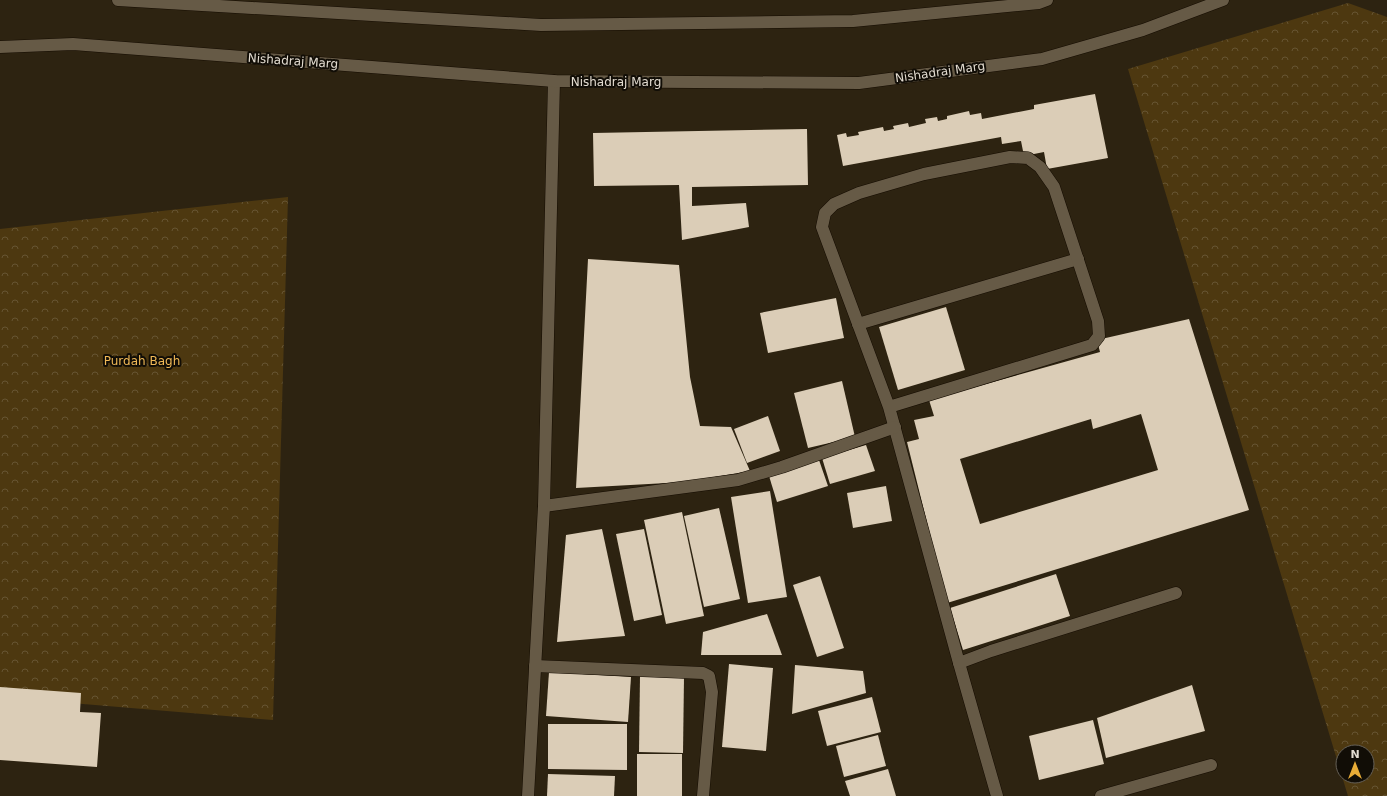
<svg xmlns="http://www.w3.org/2000/svg" width="1387" height="796" viewBox="0 0 1387 796" font-family="'DejaVu Sans',sans-serif">
  <style>
    .park { fill: url(#park-crowns); fill-rule: evenodd }
    .building { fill: #dbcdb7; fill-rule: evenodd }
    .lines { fill: none; stroke-linecap: round; stroke-linejoin: round }
    .street-casing { stroke: #150c00; stroke-width: 13 }
    .secondary-casing { stroke: #150c00; stroke-width: 13 }
    .street { stroke: #665a46; stroke-width: 12 }
    .secondary { stroke: #665a46; stroke-width: 12 }
    .labels { text-anchor: middle; stroke-width: 4; stroke-linejoin: round; paint-order: stroke }
    .street-label { font-size: 12px; fill: #e3dcd1; stroke: #110d06 }
    .park-label { font-size: 12px; fill: #f0b957; stroke: #110d06 }
  </style>
  <defs>
    <pattern id="park-crowns" width="20" height="18" patternUnits="userSpaceOnUse"><rect width="20" height="18" fill="#4d3810"/><path d="M2 6a3 3 0 1 1 6 0M12 15a3 3 0 1 1 6 0" fill="none" stroke="#665432"/></pattern>
  </defs>
  <rect width="100%" height="100%" fill="#2d2311"/>
  <g class="park">
    <path d="M1348 3 1387 17V796H1348L1128 69ZM1343 752H1367V776H1343Z"/>
    <polygon points="288,197 273,720 0,697 0,229"/>
  </g>
  <g class="building">
    <polygon points="1095,94 1108,158 1047,169 1044,152 1024,156 1021,141 1002,144 1001,137 843,166 837,135 846,133 847,137 859,135 858,132 883,127 884,131 894,129 893,126 908,123 909,127 926,123 925,119 937,117 938,121 947,119 947,116 969,111 970,115 981,113 982,119 1034,109 1034,105"/>
    <polygon points="807,129 808,185 692,187 692,206 746,203 749,227 682,240 679,185 594,186 593,133"/>
    <polygon points="588,259 679,265 690,377 700,426 731,427 750,471 685,482 576,488"/>
    <polygon points="836,298 844,338 768,353 760,313"/>
    <polygon points="946,307 965,370 898,390 879,327"/>
    <path d="M1189 319 1249 510 947 603 907 442 919 439 914 420 934 416 929 400 1100 352 1097 340ZM1141 414 1158 470 980 524 960 459 1091 419 1093 429Z"/>
    <polygon points="842,381 855,437 808,448 794,393"/>
    <polygon points="768,416 780,451 747,463 734,429"/>
    <polygon points="866,445 875,471 830,484 822,458"/>
    <polygon points="819,460 828,486 777,502 769,476"/>
    <polygon points="886,486 892,521 853,528 847,493"/>
    <polygon points="770,491 787,597 748,603 731,497"/>
    <polygon points="719,508 740,599 704,607 684,516"/>
    <polygon points="682,512 704,616 666,624 644,520"/>
    <polygon points="602,529 625,636 557,642 566,535"/>
    <polygon points="644,529 662,615 634,621 616,534"/>
    <polygon points="1056,574 1070,616 963,650 950,608"/>
    <polygon points="820,576 844,648 817,657 793,585"/>
    <polygon points="767,614 782,655 701,655 703,632"/>
    <polygon points="729,664 773,668 766,751 722,747"/>
    <polygon points="795,665 863,671 866,693 792,714"/>
    <polygon points="549,672 631,677 628,722 546,716"/>
    <polygon points="640,676 684,677 683,753 639,752"/>
    <polygon points="1192,685 1205,731 1106,758 1097,718"/>
    <polygon points="0,687 81,693 80,712 101,713 97,767 0,760"/>
    <polygon points="872,697 881,732 827,746 818,711"/>
    <polygon points="1093,720 1104,764 1039,780 1029,736"/>
    <polygon points="548,724 627,724 627,770 548,769"/>
    <polygon points="878,735 886,766 844,777 836,746"/>
    <rect x="637" y="754" width="45" height="42"/>
    <polygon points="888,769 896,796 850,796 845,781"/>
    <polygon points="548,774 615,776 614,796 547,796"/>
  </g>
  <g class="lines">
    <defs>
      <g id="street">
        <polyline points="858,324 1078,259"/>
        <polyline points="889,407 1092,345 1099,336 1098,321 1054,187 1040,167 1028,158 1010,157 924,174 859,193 834,204 825,213 822,227 889,407 959,663 997,796"/>
        <polyline points="544,506 738,480 782,467 895,427"/>
        <polyline points="959,663 991,651 1176,593"/>
        <polyline points="535,666 703,673 709,676 712,692 703,796"/>
        <polyline points="528,796 544,506 554,81"/>
        <polyline points="1101,796 1211,765"/>
      </g>
      <g id="secondary">
        <polyline points="118,0 541,25 853,21 1039,3 1047,0"/>
        <polyline points="0,47 73,44 554,81 859,83 1042,59 1143,30 1223,0"/>
      </g>
    </defs>
    <use href="#street" class="street-casing"/>
    <use href="#secondary" class="secondary-casing"/>
    <use href="#street" class="street"/>
    <use href="#secondary" class="secondary"/>
  </g>
  <g class="labels">
    <g class="street-label">
      <text transform="translate(293 61) rotate(4)" y="4">Nishadraj Marg</text>
      <text transform="translate(940 72) rotate(-8)" y="4">Nishadraj Marg</text>
      <text x="616" y="86">Nishadraj Marg</text>
    </g>
    <g class="park-label">
      <text x="142" y="365">Purdah Bagh</text>
    </g>
  </g>
  <g transform="translate(1355 764)"><circle r="19" fill="#110d06" stroke="#656057"/>
  <path d="M0-3L7 15L0 10L-7 15Z" fill="#e8ac37"/>
  <text y="-6" font-size="11" font-weight="bold" text-anchor="middle" fill="#e3dcd1">N</text>
  </g>
</svg>
